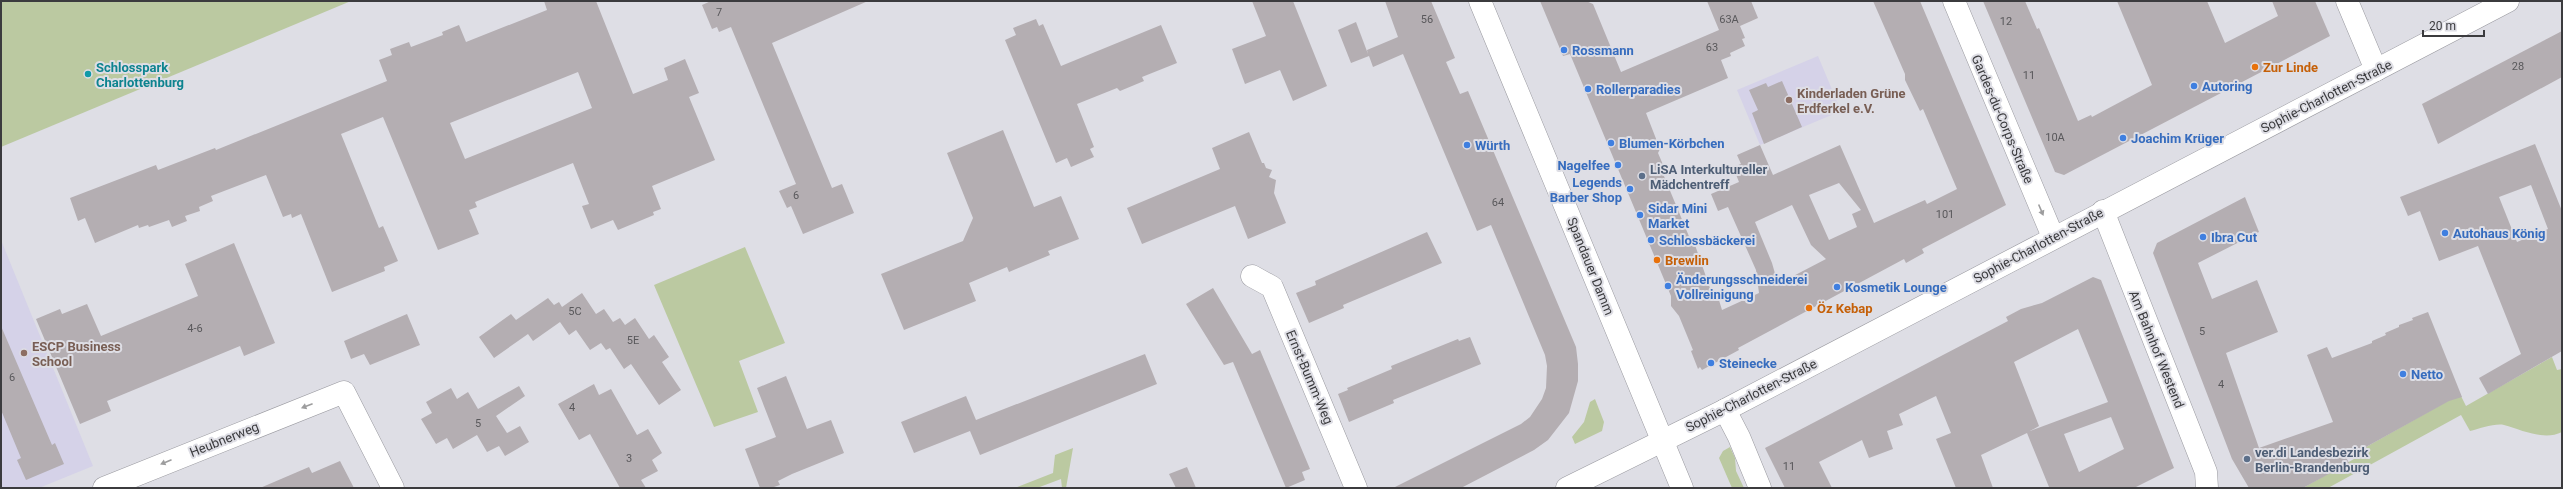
<svg xmlns="http://www.w3.org/2000/svg" width="2563" height="489" viewBox="0 0 2563 489" font-family="Roboto,sans-serif">
  <style>
    .education { fill: #d5d2e8 }
    .green { fill: #bbc9a1 }
    .building { fill: #b4aeb2; fill-rule: evenodd }
    .lines { fill: none; stroke-linecap: round; stroke-linejoin: round }
    .minor-casing { stroke: #9a9aa0; stroke-width: 23 }
    .major-casing { stroke: #9a9aa0; stroke-width: 23 }
    .minor { stroke: #fff; stroke-width: 22 }
    .major { stroke: #fff; stroke-width: 22 }
    .oneway { fill: #9d9d9e }
    .shop-dot { fill: #3f7fe0; stroke: #dedee5; stroke-width: 1.5 }
    .food-dot { fill: #e8710a; stroke: #dedee5; stroke-width: 1.5 }
    .culture-dot { fill: #0f9aa8; stroke: #dedee5; stroke-width: 1.5 }
    .education-dot { fill: #8d6e63; stroke: #dedee5; stroke-width: 1.5 }
    .service-dot { fill: #5c6f8a; stroke: #dedee5; stroke-width: 1.5 }
    .labels { text-anchor: middle; stroke-width: 4; stroke-linejoin: round; paint-order: stroke }
    .number-label { font-size: 11px; fill: #59585b }
    .shop-label { font-size: 13px; font-weight: bold; fill: #366cbe; stroke: #dedee5; text-anchor: start }
    .culture-label { font-size: 13px; font-weight: bold; fill: #0d838f; stroke: #dedee5; text-anchor: start }
    .food-label { font-size: 13px; font-weight: bold; fill: #c56008; stroke: #dedee5; text-anchor: start }
    .education-label { font-size: 13px; font-weight: bold; fill: #785e54; stroke: #dedee5; text-anchor: start }
    .street-label { font-size: 13px; fill: #3b3b3e; stroke: #dedee5 }
    .service-label { font-size: 13px; font-weight: bold; fill: #4e5e75; stroke: #dedee5; text-anchor: start }
  </style>
  <rect width="100%" height="100%" fill="#dedee5"/>
  <g class="education">
    <polygon points="1818,56 1841,111 1760,145 1737,90"/>
    <polygon points="1,240 93,466 39,488 1,488"/>
  </g>
  <g class="green">
    <polygon points="1,1 351,1 1,147"/>
    <polygon points="745,247 785,343 739,361 758,412 714,427 654,285"/>
    <path d="M2552 357 2557 370 2562 369V432C2544 441 2522 430 2504 425 2495 423 2479 429 2470 431L2461 415 2328 488H2303L2368 451 2366 447 2460 394 2466 406Z"/>
    <polygon points="1595,399 1604,422 1602,431 1575,444 1572,437 1584,422 1590,402"/>
    <polygon points="1730,447 1735,458 1736,471 1744,488 1732,488 1719,458 1723,451"/>
    <polygon points="1073,448 1066,488 1062,488 1061,479 1037,488 1015,488 1053,473 1055,455"/>
  </g>
  <g class="building">
    <path d="M544 1H596L633 94 668 80 664 68 685 59 699 93 689 97 715 160 652 186 661 209 653 212 654 215 618 230 613 220 591 229 582 206 589 204 573 163 475 202 477 207 469 210 479 234 438 250 383 117 341 134 379 228 383 226 398 261 384 267 385 271 332 292 301 214 292 218 291 214 283 217 266 175 211 196 213 201 199 207 200 211 185 216 187 221 172 227 169 220 149 227 148 225 139 228 138 225 95 243 85 218 78 221 70 198 156 165 158 170 215 148 216 150 387 81 379 60 392 55 390 49 409 42 411 47 443 35 442 32 459 25 466 42 547 10ZM578 72 592 108 465 159 450 123Z"/>
    <polygon points="711,1 868,1 772,43 832,188 842,184 854,213 803,234 791,206 787,208 779,191 796,184 731,27 719,32 717,27 712,29 702,5"/>
    <polygon points="1252,1 1293,1 1327,86 1293,101 1280,70 1245,84 1232,49 1266,36"/>
    <polygon points="1385,1 1431,1 1455,58 1446,62 1460,94 1468,91 1576,347 1578,364 1578,381 1569,413 1548,440 1534,450 1461,488 1393,488 1521,424 1530,417 1542,399 1546,388 1547,366 1545,355 1491,225 1477,231 1403,54 1373,67 1369,56 1351,63 1338,30 1356,22 1368,54 1367,50 1398,37"/>
    <path d="M1540 1H1586L1593 4 1621 72 1719 30 1707 1H1751L1758 18 1740 26 1745 38 1742 39 1745 46 1730 53 1731 56 1721 60 1728 78 1646 113 1660 149 1658 153 1664 167 1661 169 1693 246 1695 245 1711 291 1718 297 1722 310 1759 293 1756 270 1728 207 1718 211 1711 194 1739 182 1733 167 1741 164 1737 155 1760 145 1773 175 1840 145 1874 223 1925 200 1927 204 1957 189 1923 109 1920 111 1905 80V74L1873 1H1920L2006 205 1922 249 1924 253 1906 263 1904 259 1738 348 1739 350 1702 370 1700 367 1698 369 1691 351 1693 350 1679 316 1671 306V296L1570 54 1563 56ZM1839 183 1861 210 1852 214 1857 227 1829 240 1809 195ZM1792 205 1811 245 1826 259 1778 284 1772 263 1755 222Z"/>
    <polygon points="1983,1 2025,1 2037,29 2039,28 2078,121 2091,115 2092,117 2152,85 2117,1 2207,1 2225,43 2278,16 2272,1 2315,1 2330,36 2064,175 2055,172"/>
    <polygon points="1036,19 1039,26 1043,24 1061,66 1161,25 1177,63 1142,77 1144,81 1120,91 1117,88 1077,104 1094,147 1090,149 1094,157 1071,167 1067,158 1056,163 1005,40 1016,35 1013,28"/>
    <polygon points="2562,31 2562,77 2438,144 2422,104"/>
    <polygon points="1782,81 1802,127 1764,144 1752,113 1758,110 1749,90 1766,83 1768,87"/>
    <polygon points="1003,130 1034,207 1061,196 1079,239 1048,251 1050,255 1016,269 1009,272 1007,267 969,283 976,301 904,330 881,274 963,241 973,218 947,153"/>
    <polygon points="1249,132 1262,163 1264,163 1266,168 1272,170 1269,177 1276,180 1274,193 1286,223 1248,239 1235,206 1142,244 1127,208 1220,169 1212,148"/>
    <path d="M2535 144 2562 211V351L2488 394 2479 378 2521 354 2478 246 2439 261 2420 211 2408 216 2400 197ZM2531 185 2548 229 2517 242 2499 197Z"/>
    <polygon points="2245,197 2259,232 2198,263 2212,299 2257,280 2278,332 2226,353 2259,448 2333,422 2307,355 2327,347 2332,358 2372,343 2372,341 2386,335 2385,333 2399,327 2399,325 2413,320 2412,318 2428,312 2462,397 2449,401 2366,447 2368,451 2347,459 2349,463 2303,488 2249,488 2232,459 2153,253 2157,243"/>
    <polygon points="1427,232 1442,263 1343,305 1344,308 1309,323 1296,293 1316,285 1315,281"/>
    <polygon points="234,243 275,343 244,356 240,346 107,401 111,411 80,424 36,319 60,309 62,314 87,304 101,336 198,296 185,264"/>
    <path d="M2093 277 2101 280 2174 468 2134 488H2046L2049 487 2027 433 1981 455 1993 488H1956L1936 439 1951 433 1936 396 1899 414 1903 425 1887 431 1893 449 1869 458 1862 440 1819 462 1832 488H1785L1765 448 2008 321 2006 317 2021 309 2042 303ZM2078 329 2108 402 2030 431 2039 426 2014 362ZM2111 417 2124 449 2079 472 2064 434Z"/>
    <polygon points="1213,288 1252,354 1260,350 1310,469 1302,472 1305,480 1286,488 1233,362 1224,365 1186,304"/>
    <polygon points="582,293 596,314 604,309 613,322 620,318 625,325 635,318 649,339 654,335 669,357 662,362 681,390 659,405 631,364 624,369 610,348 606,350 601,343 590,350 576,330 569,335 560,322 533,341 528,334 494,358 479,337 511,314 516,320 548,298 554,305 559,302 562,307"/>
    <polygon points="407,314 420,345 370,365 364,354 351,359 344,341"/>
    <polygon points="1,326 52,445 55,443 64,464 26,480 17,460 21,458 1,410"/>
    <polygon points="1470,337 1481,364 1393,400 1394,403 1349,422 1338,394 1348,390 1347,388 1392,369 1391,366 1458,339 1459,341"/>
    <polygon points="1145,354 1157,384 980,455 970,431 914,453 901,422 966,396 976,420"/>
    <polygon points="786,376 807,429 831,420 844,453 792,474 778,481 780,485 771,488 760,488 745,449 776,437 757,388"/>
    <polygon points="594,384 599,395 611,389 637,435 648,429 662,453 652,460 658,471 641,480 646,488 620,488 590,434 579,440 558,404"/>
    <polygon points="519,386 525,396 496,416 507,433 520,426 529,442 505,456 499,446 487,452 477,435 453,449 447,438 436,444 421,419 432,413 426,402 451,388 457,399 468,392 478,409"/>
    <polygon points="340,461 354,488 260,488 309,467 312,473"/>
    <polygon points="1187,467 1196,488 1176,488 1169,474"/>
  </g>
  <g class="lines">
    <defs>
      <g id="minor">
        <polyline points="1954,1 2053,237"/>
        <polyline points="2347,1 2376,70"/>
        <polyline points="2103,211 2206,472 2207,488"/>
        <polyline points="1252,276 1272,287 1356,488"/>
        <polyline points="1725,410 1739,437 1760,488"/>
        <polyline points="104,488 344,392 393,488"/>
        <polyline points="1567,488 1725,410 2508,1"/>
      </g>
      <polyline id="major" points="1480,1 1682,488"/>
    </defs>
    <use href="#minor" class="minor-casing"/>
    <use href="#major" class="major-casing"/>
    <use href="#minor" class="minor"/>
    <use href="#major" class="major"/>
  </g>
  <defs><path id="oneway-solid" d="M-6-.8H1V-3.2L6.5 0L1 3.2V.8H-6Z"/></defs>
  <g class="oneway">
    <use href="#oneway-solid" transform="translate(2041 210) rotate(67)"/>
    <use href="#oneway-solid" transform="translate(307 406) rotate(159)"/>
    <use href="#oneway-solid" transform="translate(166 462) rotate(157)"/>
  </g>
  <g class="shop-dot">
    <circle cx="1564" cy="50" r="4"/>
    <circle cx="2194" cy="86" r="4"/>
    <circle cx="1588" cy="89" r="4"/>
    <circle cx="2123" cy="138" r="4"/>
    <circle cx="1611" cy="143" r="4"/>
    <circle cx="1467" cy="145" r="4"/>
    <circle cx="1618" cy="165" r="4"/>
    <circle cx="1630" cy="189" r="4"/>
    <circle cx="1640" cy="215" r="4"/>
    <circle cx="2445" cy="233" r="4"/>
    <circle cx="2203" cy="237" r="4"/>
    <circle cx="1651" cy="240" r="4"/>
    <circle cx="1668" cy="286" r="4"/>
    <circle cx="1837" cy="287" r="4"/>
    <circle cx="1711" cy="363" r="4"/>
    <circle cx="2403" cy="374" r="4"/>
  </g>
  <g class="food-dot">
    <circle cx="2255" cy="67" r="4"/>
    <circle cx="1657" cy="260" r="4"/>
    <circle cx="1809" cy="308" r="4"/>
  </g>
  <circle class="culture-dot" cx="88" cy="74" r="4"/>
  <g class="education-dot">
    <circle cx="1789" cy="100" r="4"/>
    <circle cx="24" cy="353" r="4"/>
  </g>
  <g class="service-dot">
    <circle cx="1642" cy="176" r="4"/>
    <circle cx="2247" cy="459" r="4"/>
  </g>
  <g class="labels">
    <g class="number-label">
      <text x="719" y="16">7</text>
      <text x="1427" y="23">56</text>
      <text x="1729" y="23">63A</text>
      <text x="2006" y="25">12</text>
      <text x="1712" y="51">63</text>
      <text x="2518" y="70">28</text>
      <text x="2029" y="79">11</text>
      <text x="2055" y="141">10A</text>
      <text x="796" y="199">6</text>
      <text x="1498" y="206">64</text>
      <text x="1945" y="218">101</text>
      <text x="575" y="315">5C</text>
      <text x="195" y="332">4-6</text>
      <text x="2202" y="335">5</text>
      <text x="633" y="344">5E</text>
      <text x="12" y="381">6</text>
      <text x="2221" y="388">4</text>
      <text x="572" y="411">4</text>
      <text x="478" y="427">5</text>
      <text x="629" y="462">3</text>
      <text x="1789" y="470">11</text>
    </g>
    <g class="shop-label">
      <text x="1572" y="55">Rossmann</text>
      <text x="2202" y="91">Autoring</text>
      <text x="1596" y="94">Rollerparadies</text>
      <text x="2131" y="143">Joachim Krüger</text>
      <text x="1619" y="148">Blumen-Körbchen</text>
      <text x="1475" y="150">Würth</text>
      <text x="1610" y="170" text-anchor="end">Nagelfee</text>
      <text x="1622" y="187" text-anchor="end">Legends<tspan x="1622" dy="15">Barber Shop</tspan></text>
      <text x="1648" y="213">Sidar Mini<tspan x="1648" dy="15">Market</tspan></text>
      <text x="2453" y="238">Autohaus König</text>
      <text x="2211" y="242">Ibra Cut</text>
      <text x="1659" y="245">Schlossbäckerei</text>
      <text x="1676" y="284">Änderungsschneiderei<tspan x="1676" dy="15">Vollreinigung</tspan></text>
      <text x="1845" y="292">Kosmetik Lounge</text>
      <text x="1719" y="368">Steinecke</text>
      <text x="2411" y="379">Netto</text>
    </g>
    <g class="culture-label">
      <text x="96" y="72">Schlosspark<tspan x="96" dy="15">Charlottenburg</tspan></text>
    </g>
    <g class="food-label">
      <text x="2263" y="72">Zur Linde</text>
      <text x="1665" y="265">Brewlin</text>
      <text x="1817" y="313">Öz Kebap</text>
    </g>
    <g class="education-label">
      <text x="1797" y="98">Kinderladen Grüne<tspan x="1797" dy="15">Erdferkel e.V.</tspan></text>
      <text x="32" y="351">ESCP Business<tspan x="32" dy="15">School</tspan></text>
    </g>
    <g class="street-label">
      <text transform="translate(2326 96) rotate(-27)" y="5">Sophie-Charlotten-Straße</text>
      <text transform="translate(2003 119) rotate(67)" y="5">Gardes-du-Corps-Straße</text>
      <text transform="translate(2038 245) rotate(-28)" y="5">Sophie-Charlotten-Straße</text>
      <text transform="translate(1591 266) rotate(68)" y="5">Spandauer Damm</text>
      <text transform="translate(2157 349) rotate(68)" y="5">Am Bahnhof Westend</text>
      <text transform="translate(1310 377) rotate(67)" y="5">Ernst-Bumm-Weg</text>
      <text transform="translate(1751 395) rotate(-27)" y="5">Sophie-Charlotten-Straße</text>
      <text transform="translate(224 439) rotate(-22)" y="5">Heubnerweg</text>
    </g>
    <g class="service-label">
      <text x="1650" y="174">LiSA Interkultureller<tspan x="1650" dy="15">Mädchentreff</tspan></text>
      <text x="2255" y="457">ver.di Landesbezirk<tspan x="2255" dy="15">Berlin-Brandenburg</tspan></text>
    </g>
  </g>
  <rect width="2563" height="489" fill="none" stroke="#3b3b3e" stroke-width="4"/>
  <path d="M2423 30v6h61v-6" fill="none" stroke="#3b3b3e" stroke-width="2"/>
  <text x="2429" y="30" font-size="12" fill="#3b3b3e" stroke="#dedee5" stroke-width="3" paint-order="stroke">20 m</text>
</svg>
